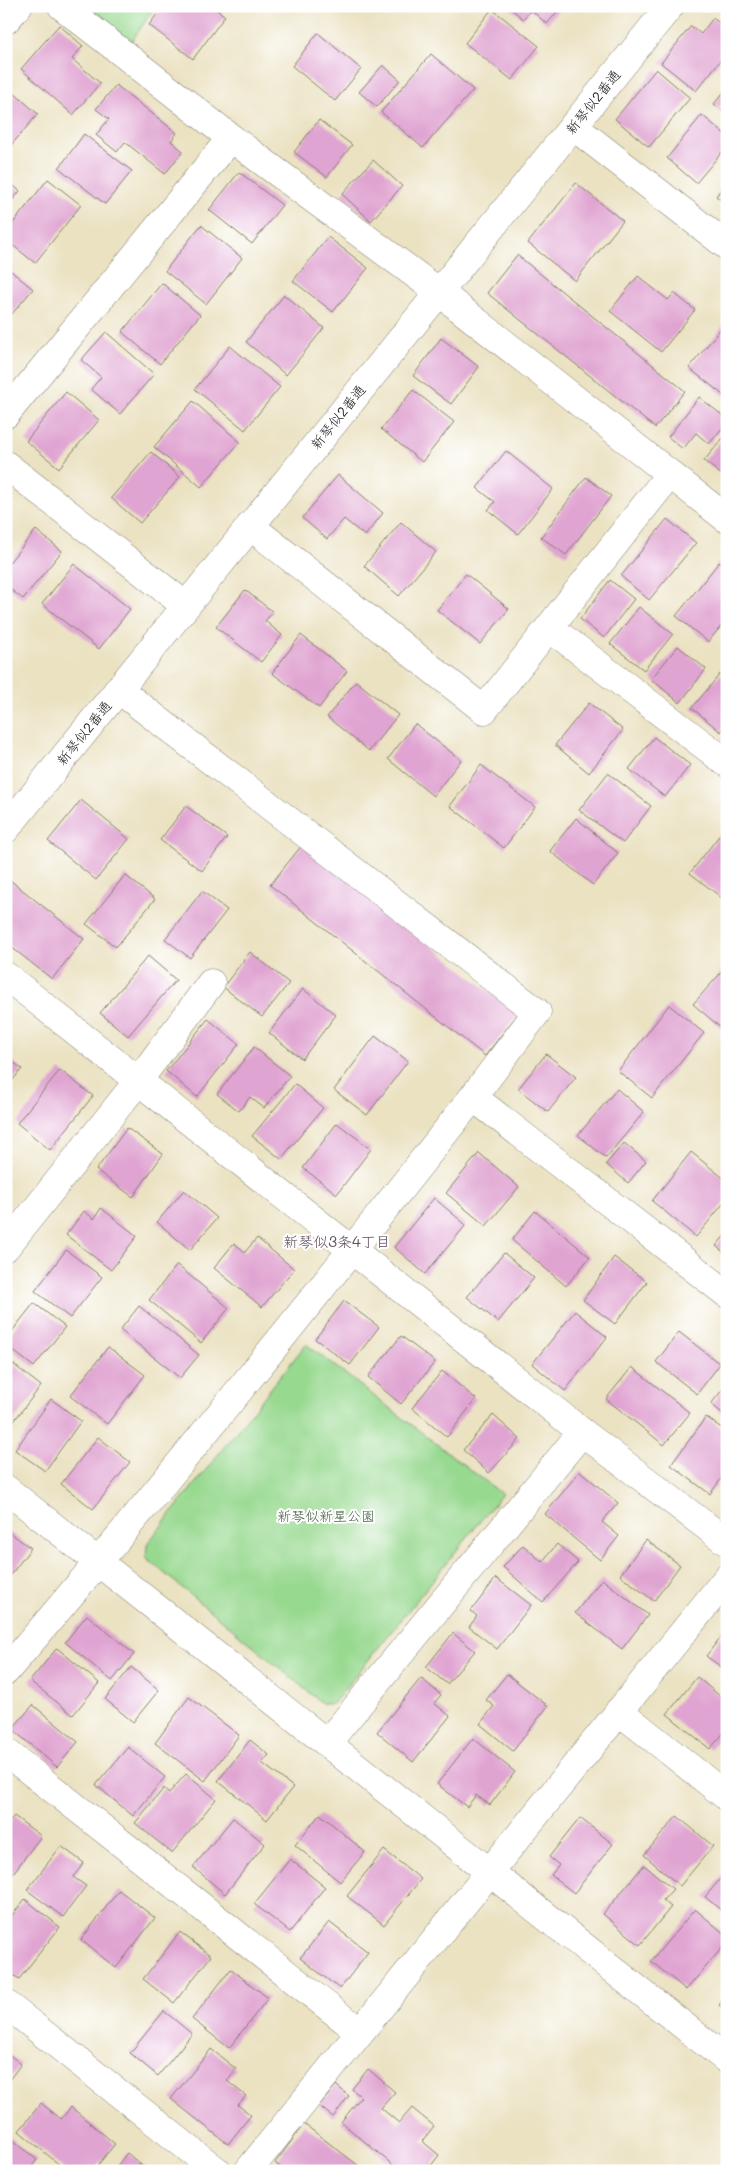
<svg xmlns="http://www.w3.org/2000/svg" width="733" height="2177" viewBox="0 0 733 2177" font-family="Mali,'Klee One',sans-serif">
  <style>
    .green { fill: #98d990; stroke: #5a7a56 }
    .building { fill: #e0a4d2 }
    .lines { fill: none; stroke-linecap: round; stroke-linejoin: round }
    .minor-casing { stroke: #847f6f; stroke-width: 29 }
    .minor { stroke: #fff; stroke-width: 28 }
    .labels { text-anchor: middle; stroke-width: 4; stroke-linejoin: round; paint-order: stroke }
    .street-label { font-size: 14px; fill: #1c1c1c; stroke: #fff }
    .park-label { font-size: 14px; fill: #475e45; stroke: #fff }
    .neighbourhood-label { font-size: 15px; fill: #614c5c; stroke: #fff }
  </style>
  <rect width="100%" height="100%" fill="#fff"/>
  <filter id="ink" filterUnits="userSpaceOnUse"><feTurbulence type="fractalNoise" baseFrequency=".02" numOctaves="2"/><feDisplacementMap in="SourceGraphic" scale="10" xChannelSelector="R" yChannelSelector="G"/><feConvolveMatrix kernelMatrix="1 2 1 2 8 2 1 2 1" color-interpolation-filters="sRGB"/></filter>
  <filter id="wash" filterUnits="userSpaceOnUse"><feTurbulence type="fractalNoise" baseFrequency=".0096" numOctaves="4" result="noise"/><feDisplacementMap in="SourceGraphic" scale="20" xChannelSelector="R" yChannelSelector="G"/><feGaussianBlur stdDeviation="1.12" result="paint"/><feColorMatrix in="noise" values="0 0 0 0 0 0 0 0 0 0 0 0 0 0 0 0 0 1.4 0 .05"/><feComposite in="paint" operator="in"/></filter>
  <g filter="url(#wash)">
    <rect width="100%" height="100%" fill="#ebe2c2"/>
    <g class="green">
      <polygon points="86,6 156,6 131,42"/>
      <polygon points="306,1344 502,1494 333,1704 323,1704 146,1558 147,1544"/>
    </g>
    <g id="blocks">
      <g class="building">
        <polygon points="163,6 212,6 225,16 193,59 149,25"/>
        <polygon points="508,6 562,6 547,24 531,10 523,19"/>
        <polygon points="492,9 539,46 512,80 465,43"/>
        <polygon points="713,18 727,29 727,52 696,91 661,63 691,26 701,34"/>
        <polygon points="59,25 83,46 72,59 100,83 73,115 21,69"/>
        <polygon points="318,33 361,69 335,101 292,66"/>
        <polygon points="431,54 473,90 423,148 381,112"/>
        <polygon points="383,65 400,80 377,107 359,92"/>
        <polygon points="656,69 690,98 649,147 615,119"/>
        <polygon points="116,85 177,133 171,141 183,151 165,174 125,142 117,152 96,135 109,119 96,109"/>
        <polygon points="6,86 38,114 7,150 6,149"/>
        <polygon points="727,88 727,115 714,104"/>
        <polygon points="702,115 727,136 727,146 696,183 667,158"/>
        <polygon points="319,120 352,145 327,177 294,152"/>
        <polygon points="84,134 132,171 105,204 59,168"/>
        <polygon points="373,160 402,186 371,221 342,194"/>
        <polygon points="239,172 282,205 252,244 209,210"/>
        <polygon points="48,179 81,205 35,263 6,240 6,232"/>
        <polygon points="6,180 20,191 6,208"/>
        <polygon points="727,182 727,205 716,196"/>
        <polygon points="576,183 623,221 575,281 528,243"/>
        <polygon points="201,225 242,258 206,304 165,271"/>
        <polygon points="328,237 368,268 333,312 293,281"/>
        <polygon points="517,255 685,391 655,428 487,293"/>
        <polygon points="6,267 33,289 6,321"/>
        <polygon points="638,276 668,300 674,293 695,310 661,352 610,311"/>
        <polygon points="162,283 200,315 160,364 122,332"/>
        <polygon points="284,295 324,328 286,375 246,342"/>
        <polygon points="727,321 727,398 689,368"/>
        <polygon points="106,332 154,374 120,414 91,389 101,377 81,360"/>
        <polygon points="441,338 479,367 451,404 413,376"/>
        <polygon points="230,346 280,387 245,430 195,389"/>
        <polygon points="413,390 454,422 422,462 381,429"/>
        <polygon points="66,392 99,420 59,468 26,441"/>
        <polygon points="699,397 727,419 727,422 709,444 696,433 683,449 668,437"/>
        <polygon points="193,401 240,442 201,487 154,447"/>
        <polygon points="727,433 727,479 704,461"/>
        <polygon points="506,451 553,489 518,534 488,510 495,502 477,488"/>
        <polygon points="151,452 180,477 140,523 111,498"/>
        <polygon points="338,475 383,513 365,536 344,519 327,539 302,518"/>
        <polygon points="586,477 611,496 566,555 541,537"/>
        <polygon points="667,519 696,543 649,600 621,576"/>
        <polygon points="401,522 436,552 399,596 364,566"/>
        <polygon points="36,530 62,551 23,599 6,586 6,566"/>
        <polygon points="719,562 727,568 727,619 708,642 676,616"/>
        <polygon points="74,564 130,609 99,649 42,604"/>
        <polygon points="466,574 509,609 480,644 437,610"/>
        <polygon points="610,580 634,599 604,638 580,619"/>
        <polygon points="245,590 273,612 265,621 282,635 261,662 216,627"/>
        <polygon points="639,607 673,634 644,670 610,644"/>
        <polygon points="301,635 347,671 319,708 272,673"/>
        <polygon points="678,646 706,669 680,703 651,679"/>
        <polygon points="720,674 727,679 727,725 721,732 692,708"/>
        <polygon points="356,681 398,715 369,751 327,717"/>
        <polygon points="589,703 623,730 589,773 555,745"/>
        <polygon points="415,724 461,760 433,796 388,759"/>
        <polygon points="654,737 690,765 665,797 629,769"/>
        <polygon points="481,765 535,807 504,848 450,806"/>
        <polygon points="608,773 651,806 623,843 579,810"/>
        <polygon points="81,800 129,839 96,880 48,841"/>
        <polygon points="186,806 227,837 202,871 160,840"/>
        <polygon points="576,818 618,853 593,885 550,851"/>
        <polygon points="722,832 727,836 727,902 690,873"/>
        <polygon points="303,844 518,1014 485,1056 270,885"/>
        <polygon points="125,875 155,899 116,947 86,924"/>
        <polygon points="10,880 84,939 52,979 6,943 6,885"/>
        <polygon points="202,891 227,910 190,958 165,939"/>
        <polygon points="250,952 289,983 262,1017 223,987"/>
        <polygon points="148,956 176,980 128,1036 100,1013"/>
        <polygon points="727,966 727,1033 693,1004"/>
        <polygon points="303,989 336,1015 302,1059 269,1033"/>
        <polygon points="669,1005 704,1033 652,1098 618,1071"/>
        <polygon points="208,1019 239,1044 197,1097 166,1071"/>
        <polygon points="375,1036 408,1061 367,1115 334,1090"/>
        <polygon points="254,1047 290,1076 264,1108 250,1097 239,1111 217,1094"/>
        <polygon points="546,1054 576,1077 548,1112 518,1089"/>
        <polygon points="6,1056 22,1069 6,1088"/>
        <polygon points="60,1070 93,1096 50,1150 17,1123"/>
        <polygon points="295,1084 323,1108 281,1159 252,1136"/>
        <polygon points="617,1089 644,1112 606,1158 578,1135"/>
        <polygon points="337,1123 371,1149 337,1194 303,1168"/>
        <polygon points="127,1128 163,1154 133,1197 96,1170"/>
        <polygon points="624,1143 646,1161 628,1183 606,1164"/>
        <polygon points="691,1152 727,1181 727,1199 696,1237 652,1201"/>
        <polygon points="479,1153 519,1187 486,1226 446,1193"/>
        <polygon points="184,1190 217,1218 190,1250 157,1222"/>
        <polygon points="434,1198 466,1225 425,1274 394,1247"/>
        <polygon points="101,1208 137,1236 111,1270 66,1235 84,1211 94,1219"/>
        <polygon points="535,1211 590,1257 566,1286 512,1240"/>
        <polygon points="727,1233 727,1255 716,1246"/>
        <polygon points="257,1238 294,1269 262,1307 214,1268 234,1243 245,1252"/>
        <polygon points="66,1250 102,1277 70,1318 35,1291"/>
        <polygon points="504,1253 534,1278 498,1322 467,1297"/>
        <polygon points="614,1257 647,1282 615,1324 583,1300"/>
        <polygon points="177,1265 229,1308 201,1343 149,1300"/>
        <polygon points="344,1301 379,1327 350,1365 315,1339"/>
        <polygon points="34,1303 65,1327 34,1367 6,1345 6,1339"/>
        <polygon points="139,1306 199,1355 180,1378 120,1330"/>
        <polygon points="575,1311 607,1337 565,1391 532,1364"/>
        <polygon points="679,1332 720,1364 697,1394 656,1362"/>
        <polygon points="401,1336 435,1362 401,1404 368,1377"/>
        <polygon points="108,1347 145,1375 107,1424 70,1396"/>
        <polygon points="13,1364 41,1386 6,1431 6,1373"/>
        <polygon points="632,1367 690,1413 664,1445 606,1399"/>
        <polygon points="442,1371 476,1399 447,1437 412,1408"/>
        <polygon points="727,1384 727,1417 711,1404"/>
        <polygon points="51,1399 81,1421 45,1471 15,1450"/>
        <polygon points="493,1415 520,1439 489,1473 463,1450"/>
        <polygon points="706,1417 727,1432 727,1471 710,1494 671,1465"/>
        <polygon points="98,1437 130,1462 93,1509 61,1484"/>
        <polygon points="580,1471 618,1503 602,1522 619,1536 600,1560 545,1514"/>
        <polygon points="6,1530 31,1548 6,1581"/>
        <polygon points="646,1540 680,1565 654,1601 620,1575"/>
        <polygon points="557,1544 578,1562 543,1602 503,1567 523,1545 542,1562"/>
        <polygon points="496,1578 531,1605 497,1649 469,1627 477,1616 471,1611"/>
        <polygon points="602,1579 648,1615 622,1649 575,1613"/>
        <polygon points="87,1615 134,1654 112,1681 65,1642"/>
        <polygon points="727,1629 727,1671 706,1656"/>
        <polygon points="453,1633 475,1651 447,1684 426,1667"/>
        <polygon points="57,1648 99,1683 73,1715 30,1681"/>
        <polygon points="131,1667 159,1690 133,1722 105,1699"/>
        <polygon points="507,1674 548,1706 513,1751 480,1724 494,1706 486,1700"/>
        <polygon points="697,1677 727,1702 727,1729 710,1749 667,1714"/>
        <polygon points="421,1678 441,1695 434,1703 450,1716 413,1762 377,1732"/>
        <polygon points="189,1697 239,1735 205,1781 155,1743"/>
        <polygon points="33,1705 78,1742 57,1767 12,1729"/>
        <polygon points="473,1738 515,1772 490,1805 476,1795 467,1807 437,1784"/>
        <polygon points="250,1740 269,1755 262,1763 293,1787 267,1820 218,1781"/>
        <polygon points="128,1747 165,1777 133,1816 96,1785"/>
        <polygon points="186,1774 216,1799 172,1853 135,1823 164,1788 169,1793"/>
        <polygon points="320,1814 365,1852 340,1882 295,1845"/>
        <polygon points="14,1816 41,1836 11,1876 6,1872 6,1826"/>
        <polygon points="677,1816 713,1846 680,1886 644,1855"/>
        <polygon points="233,1818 265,1844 225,1894 193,1867"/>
        <polygon points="580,1818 613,1844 574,1893 551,1875 559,1865 549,1857"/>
        <polygon points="61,1846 84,1863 73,1877 86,1886 63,1917 27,1890"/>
        <polygon points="384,1850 421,1879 384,1925 347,1896"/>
        <polygon points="290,1859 325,1887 290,1932 254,1904"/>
        <polygon points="644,1865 673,1889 663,1900 671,1907 640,1945 603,1914"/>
        <polygon points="727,1871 727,1915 705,1897"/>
        <polygon points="119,1890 155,1918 116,1968 81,1940"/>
        <polygon points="25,1899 60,1927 19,1979 6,1970 6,1923"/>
        <polygon points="695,1909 727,1936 727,1942 686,1990 651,1961"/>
        <polygon points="329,1922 368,1952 340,1989 300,1958"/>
        <polygon points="180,1932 211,1956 174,2003 143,1979"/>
        <polygon points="231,1969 268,1998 229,2048 192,2019"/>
        <polygon points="727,1995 727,2012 719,2005"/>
        <polygon points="164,2011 192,2034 158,2076 130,2053"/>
        <polygon points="211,2049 236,2069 227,2081 246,2096 238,2105 251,2115 228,2144 171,2099"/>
        <polygon points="6,2052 21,2064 6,2084"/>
        <polygon points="368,2069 395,2092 381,2108 399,2123 412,2108 434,2126 422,2141 439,2155 427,2171 400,2171 341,2122 361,2097 352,2089"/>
        <polygon points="336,2085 349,2096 333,2117 319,2106"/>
        <polygon points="41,2103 61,2119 71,2107 115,2144 93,2171 67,2171 19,2131"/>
        <polygon points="304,2124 359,2166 355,2171 285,2171 275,2163"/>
        <polygon points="6,2134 37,2160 28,2171 6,2171"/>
        <polygon points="127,2153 148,2171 113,2171"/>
      </g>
    </g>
  </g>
  <g filter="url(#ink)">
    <use href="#blocks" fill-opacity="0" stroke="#847f6f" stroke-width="1"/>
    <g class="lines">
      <defs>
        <g id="minor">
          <polyline points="62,6 231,138 439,292 727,519"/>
          <polyline points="6,20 18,6"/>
          <polyline points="573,126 727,246"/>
          <polyline points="6,414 231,138"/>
          <polyline points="6,465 186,606"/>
          <polyline points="250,526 484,710 670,474"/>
          <polyline points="550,628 727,763"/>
          <polyline points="118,689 537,1012 473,1097"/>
          <polyline points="6,829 670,6"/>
          <polyline points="6,976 582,1432 727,1542"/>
          <polyline points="6,1247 138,1081 211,983"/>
          <polyline points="6,1489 727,2060"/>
          <path d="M6 1671C166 1484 320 1291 473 1097L727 1294"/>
          <polyline points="619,1711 727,1797"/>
          <polyline points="327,1743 582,1432"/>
          <polyline points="6,1752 360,2032"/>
          <polyline points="6,2004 217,2171"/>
          <polyline points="248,2171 727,1578"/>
        </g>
      </defs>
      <use href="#minor" class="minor-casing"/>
      <use href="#minor" class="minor"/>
    </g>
  </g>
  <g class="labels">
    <g class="street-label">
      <text transform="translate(593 102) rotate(-51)" y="5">新琴似2番通</text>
      <text transform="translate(338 417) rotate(-51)" y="5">新琴似2番通</text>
      <text transform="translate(84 733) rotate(-51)" y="5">新琴似2番通</text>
    </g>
    <g class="park-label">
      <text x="326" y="1521">新琴似新星公園</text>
    </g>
    <g class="neighbourhood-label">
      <text x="337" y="1247">新琴似3条4丁目</text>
    </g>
  </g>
  <rect width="733" height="2177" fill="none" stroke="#fff" stroke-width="25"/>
</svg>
